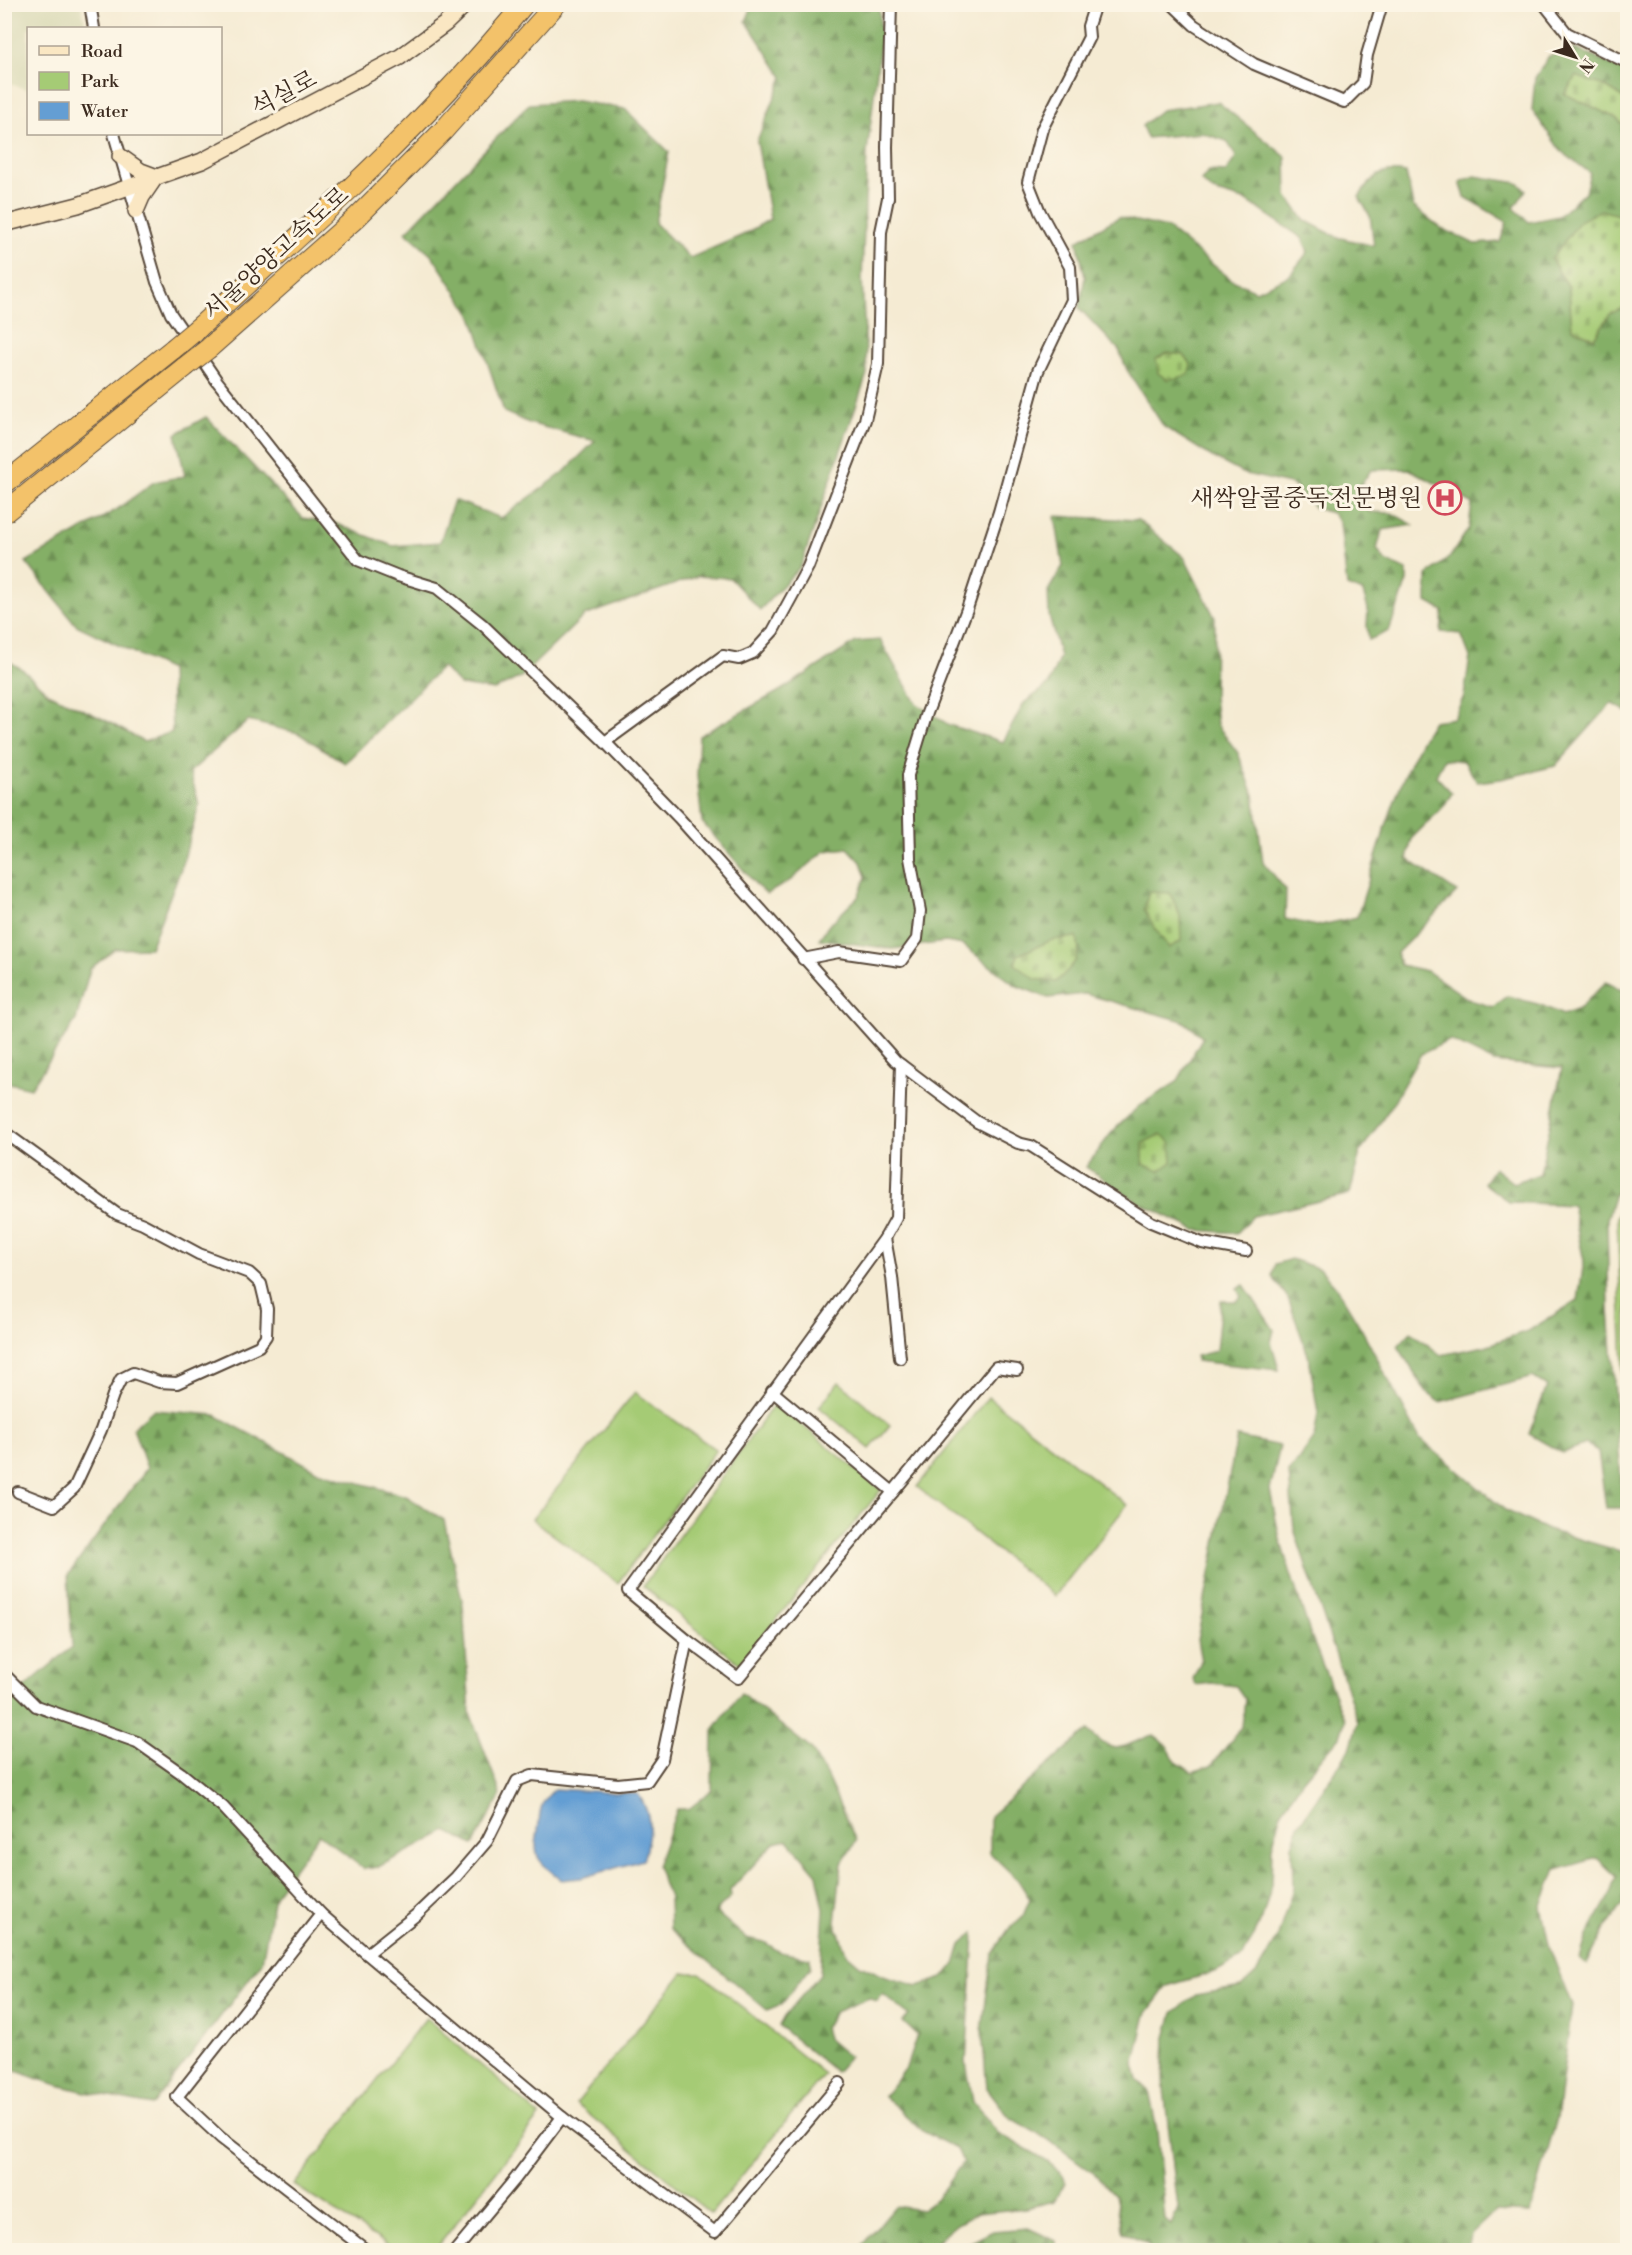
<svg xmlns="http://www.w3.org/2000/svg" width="1632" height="2255" viewBox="0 0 1632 2255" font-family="'Libre Bodoni','Noto Serif KR',serif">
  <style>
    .built { fill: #deddbb }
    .green { fill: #a5cb75; stroke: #707a4a; stroke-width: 1.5 }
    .forest { fill: url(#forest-firs); stroke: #606c42; stroke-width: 1.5 }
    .cemetery { fill: url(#cemetery-stones); stroke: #707a4a; stroke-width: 1.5 }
    .water { fill: #649ed3; stroke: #506478; stroke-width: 1.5 }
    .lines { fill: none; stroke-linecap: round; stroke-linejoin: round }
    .minor-casing { stroke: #574739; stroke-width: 14 }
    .secondary-casing { stroke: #574739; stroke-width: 18 }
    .motorway-casing { stroke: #574739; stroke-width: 22 }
    .minor { stroke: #fff; stroke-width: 10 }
    .secondary { stroke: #fae7c3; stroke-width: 15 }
    .motorway { stroke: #f3c26a; stroke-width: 20 }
    .motorway-bridge-casing { stroke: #574739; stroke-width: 22; stroke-linecap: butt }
    .motorway-bridge { stroke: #f3c26a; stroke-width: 20 }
    .labels { text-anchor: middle; stroke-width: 6; stroke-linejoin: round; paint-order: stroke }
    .street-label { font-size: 24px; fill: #3b2a1e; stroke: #fcf5e5 }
    .poi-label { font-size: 24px; fill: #3b2a1e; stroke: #fcf5e5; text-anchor: end }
  </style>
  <defs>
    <pattern id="forest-firs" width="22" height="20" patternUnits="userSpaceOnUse" patternTransform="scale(1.5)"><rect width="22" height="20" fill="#84af66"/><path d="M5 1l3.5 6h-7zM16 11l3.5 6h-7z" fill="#6d8f53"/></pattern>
    <pattern id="cemetery-stones" width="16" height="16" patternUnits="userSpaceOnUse" patternTransform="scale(1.5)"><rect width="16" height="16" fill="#a5cb75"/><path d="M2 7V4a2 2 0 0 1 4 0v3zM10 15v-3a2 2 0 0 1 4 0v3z" fill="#8fae65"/></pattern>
  </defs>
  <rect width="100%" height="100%" fill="#fcf5e5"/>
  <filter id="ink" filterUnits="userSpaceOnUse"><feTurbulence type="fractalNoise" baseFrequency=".0167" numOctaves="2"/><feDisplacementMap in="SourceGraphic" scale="12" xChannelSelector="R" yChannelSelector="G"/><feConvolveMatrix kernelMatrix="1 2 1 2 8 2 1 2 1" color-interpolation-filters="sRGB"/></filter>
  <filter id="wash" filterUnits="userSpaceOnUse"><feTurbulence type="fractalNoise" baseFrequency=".008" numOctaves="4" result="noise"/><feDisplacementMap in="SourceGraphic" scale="24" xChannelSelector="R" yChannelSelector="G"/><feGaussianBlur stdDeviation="1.35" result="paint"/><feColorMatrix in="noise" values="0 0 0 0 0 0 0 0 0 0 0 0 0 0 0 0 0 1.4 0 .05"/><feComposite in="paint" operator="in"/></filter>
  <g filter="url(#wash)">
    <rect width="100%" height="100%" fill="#f5ebd3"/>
    <polygon class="built" points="5,4 81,5 86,28 28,28 28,90 5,82"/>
    <g class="green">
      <polygon points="1627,1193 1627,1465 1617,1217"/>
      <polygon points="839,1382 890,1425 870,1449 819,1407"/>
      <polygon points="635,1392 716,1450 618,1583 532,1519"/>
      <polygon points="988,1397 1127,1505 1055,1596 917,1487"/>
      <polygon points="775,1403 881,1490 740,1664 643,1586"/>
      <polygon points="683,1973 700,1973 824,2074 711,2214 576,2104"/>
      <polygon points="426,2018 540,2116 435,2250 396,2250 294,2185"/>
    </g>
    <g class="forest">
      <polygon points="753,5 879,5 881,38 867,153 862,279 867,374 801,566 760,610 730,578 698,576 584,616 521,677 494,690 460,685 442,667 345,763 298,733 248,721 190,772 199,805 182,866 150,948 115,949 90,969 76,1020 31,1088 5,1082 5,659 22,669 48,693 105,720 144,742 172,732 170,670 76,625 26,562 116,510 154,482 185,476 176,434 206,417 303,518 334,523 393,546 440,542 454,500 501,518 563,473 595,441 529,423 504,412 472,316 432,255 406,232 529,104 577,101 625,109 669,152 655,223 690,258 743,235 770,219 757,141 783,77 746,21"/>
      <path d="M1576 49 1627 72V100L1604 86 1565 94 1616 118 1627 128V220L1625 217 1551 259 1569 287 1572 328 1594 338 1610 313 1627 306V712L1612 703 1555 766 1501 779 1477 782 1464 761 1444 759 1436 776 1452 793 1443 807 1412 838 1407 859 1457 892 1397 953 1400 965 1427 971 1470 1000 1493 1007 1508 996 1541 1005 1563 1015 1580 1008 1606 982 1627 993V1174L1615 1194 1607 1219 1609 1310 1623 1508H1606L1598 1451 1586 1444 1562 1453 1529 1434 1547 1386 1533 1377 1440 1402 1426 1392 1398 1346 1411 1332 1441 1355 1485 1346 1530 1330 1578 1300 1584 1261 1572 1205 1509 1202 1484 1183 1494 1168 1513 1183 1540 1174 1562 1068 1494 1062 1450 1040 1421 1054 1390 1108 1360 1152 1350 1194 1253 1216 1237 1233 1195 1230 1138 1202 1086 1167 1112 1132 1140 1105 1177 1082 1203 1037 1183 1021 1085 994 1048 998 1015 985 963 945 946 942 892 949 819 939 829 925 858 897 866 877 861 862 848 848 825 851 791 880 767 894 758 887 702 822 697 776 699 736 783 689 856 642 880 640 916 703 949 725 1003 742 1024 703 1048 685 1060 657 1049 615 1048 591 1063 566 1055 516 1138 520 1184 557 1215 618 1214 696 1217 725 1238 753 1254 795 1263 862 1286 890 1285 919 1317 926 1357 917C1378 854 1397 775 1433 721L1454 718 1464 696 1470 657 1461 634 1441 632 1443 611 1427 602V575L1450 557 1469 528 1472 503 1409 469 1371 470 1358 489 1369 512 1392 513 1413 525 1382 530 1377 549 1385 561 1407 570V581L1389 631 1369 640 1367 626 1368 609 1363 592 1347 586 1340 523 1332 513 1315 508 1293 485 1242 473 1214 458 1164 427 1127 370 1119 350 1079 308 1085 277 1077 241 1119 217 1167 228 1232 280 1256 291 1289 276 1308 252 1302 238 1247 201 1213 191 1201 181 1209 171 1226 172 1236 157 1227 141 1202 133 1147 138 1142 126 1161 110 1218 102 1286 157 1287 196 1304 220 1337 237 1374 246 1370 216 1359 197C1373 176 1380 168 1406 173L1413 206 1441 228 1475 244 1500 242 1507 222 1465 197 1460 182 1475 176 1518 183 1526 190 1514 208 1529 222 1559 216 1585 192 1590 173 1561 151 1532 110 1535 78 1549 56Z"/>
      <path d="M1291 1259 1320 1269 1336 1287 1362 1330 1420 1439 1505 1510 1548 1530 1623 1552 1627 1557V1897L1605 1929 1587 1964 1580 1959 1587 1936 1612 1891 1617 1877 1597 1858 1556 1870 1541 1907 1550 1949 1572 2006 1557 2118 1530 2213 1495 2211 1471 2234 1468 2250H1151L1147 2244 1123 2232 1115 2195 1096 2175 1050 2141 1009 2117 987 2088 982 2031 992 1954 1008 1930 1023 1916 1030 1899 1018 1880 990 1853V1816L1088 1730C1116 1759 1120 1746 1153 1735L1167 1746 1176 1762 1192 1772 1211 1766 1242 1727 1245 1699 1236 1686 1212 1683 1196 1685 1193 1679 1201 1661 1197 1640 1237 1437 1280 1446 1270 1490 1280 1540 1311 1636 1345 1721 1340 1737 1302 1781 1281 1812 1272 1847 1271 1888 1262 1919 1243 1957 1215 1972 1167 1986 1146 2014 1134 2065 1138 2080 1149 2091 1157 2131 1165 2220 1171 2225 1178 2208 1163 2081 1165 2041 1173 2013 1196 1995 1241 1987 1257 1972 1278 1936 1293 1888 1292 1846 1298 1826 1350 1749 1358 1722 1294 1529 1289 1473 1314 1438 1318 1413 1309 1358 1288 1298 1272 1276 1275 1264Z"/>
      <polygon points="1244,1285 1274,1330 1271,1342 1279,1370 1196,1361 1196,1356 1216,1351 1221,1301 1236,1301 1241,1297 1237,1289"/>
      <path d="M153 1410 215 1415 318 1471 406 1496 444 1520 463 1605 470 1713 501 1795 473 1845 447 1831 378 1867 364 1869 319 1834 274 1896 262 1962 153 2105C103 2096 51 2087 5 2066L4 1708 9 1700 72 1647 68 1575 147 1468 133 1428Z"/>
      <polygon points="741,1693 811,1749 826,1775 856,1841 842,1863 835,1922 846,1953 860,1965 886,1977 918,1986 943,1978 955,1965 961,1945 974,1933 966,2063 973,2102 998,2133 1037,2155 1060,2171 1065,2183 1054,2201 1026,2208 977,2213 957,2224 926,2250 858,2250 895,2206 922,2210 937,2198 963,2162 957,2149 924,2132 884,2096 906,2068 917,2035 903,2022 909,2015 883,1994 877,2001 869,1998 835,2012 824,2028 827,2038 849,2057 836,2072 779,2026 784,2017 820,1974 824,1909 817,1874 788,1840 774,1843 730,1890 731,1896 716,1912 746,1938 764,1942 780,1952 810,1958 810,1967 782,2004 767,2010 670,1929 669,1898 657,1866 677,1809 689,1809 712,1790 713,1730"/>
      <polygon points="1028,2228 1056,2241 1056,2250 956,2250 993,2231"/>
    </g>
    <g class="cemetery">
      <polygon points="1576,76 1604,86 1627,100 1627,128 1616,118 1565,94"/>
      <polygon points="1601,210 1625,217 1627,220 1627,306 1610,314 1594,338 1572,328 1569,287 1551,259 1580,221"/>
      <polygon points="1167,353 1184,355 1191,364 1188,375 1168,380 1158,373 1156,359"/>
      <polygon points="1149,892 1170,893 1180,916 1181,941 1169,948 1156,930 1144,909"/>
      <path d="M1076 937C1085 958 1070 968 1056 982L1035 979 1015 964 1018 955 1052 940Z"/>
      <polygon points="1161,1134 1171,1143 1172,1162 1159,1171 1143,1164 1143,1143"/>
    </g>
    <path class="water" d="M555 1789 638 1794C654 1816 650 1837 643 1860L581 1878 561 1880C555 1874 541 1865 538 1857 534 1845 537 1841 538 1830 541 1810 538 1804 555 1789Z"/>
  </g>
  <g filter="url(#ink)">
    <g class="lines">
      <defs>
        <g id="minor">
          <polyline points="90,4 94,28"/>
          <polyline points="1172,4 1194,25 1254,64 1344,102 1363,83 1367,55 1382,4"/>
          <polyline points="1544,4 1567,33 1628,63"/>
          <polyline points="114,134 157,282 171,314 217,381 358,560 398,576 437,588 483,625 605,742 679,818 896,1061 977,1122 1018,1143 1031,1146 1151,1222 1202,1243 1246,1251"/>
          <polyline points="605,742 723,656 739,659 753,653 773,631 808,567 865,420 878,364 881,232 888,198 887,147 891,4"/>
          <polyline points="803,959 839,952 901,961 917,939 920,911 910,858 908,775 927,713 967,609 999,512 1038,371 1072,300 1070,267 1040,212 1028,182 1042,129 1089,37 1088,26 1095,4"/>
          <polyline points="4,1132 117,1214 143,1224 199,1254 249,1273 261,1284 267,1309 266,1336 259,1346 177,1383 159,1382 133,1373 121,1379 113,1395 101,1430 74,1488 54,1506 18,1492"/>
          <polyline points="885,1238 892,1277 900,1358"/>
          <polyline points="893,1492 996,1367 1017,1370"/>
          <polyline points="687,1640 738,1678 893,1492 772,1391"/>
          <polyline points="4,1674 36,1706 137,1742 181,1773 223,1807 321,1914 367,1954 562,2117 715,2232 840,2083"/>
          <polyline points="321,1914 177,2097 221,2138 366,2250"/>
          <polyline points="367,1954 416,1915 456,1877 487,1841 517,1781 532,1775 618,1784 647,1781 662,1759 687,1640 628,1591 885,1238 896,1218 901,1065"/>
          <polyline points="456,2250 516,2178 562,2117"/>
        </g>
        <g id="secondary">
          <polyline points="120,156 141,171 157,177"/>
          <polyline points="136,211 142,197 155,178"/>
          <polyline points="4,224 78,205 202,161 400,57 445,24 466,4"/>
        </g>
        <g id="motorway">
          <path d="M197 329C311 226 426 124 524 4"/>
          <polyline points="209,348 356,218 443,131 556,4"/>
          <polyline points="4,484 173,349"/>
          <polyline points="4,513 185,367"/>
        </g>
      </defs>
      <use href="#minor" class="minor-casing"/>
      <use href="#secondary" class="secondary-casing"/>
      <use href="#motorway" class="motorway-casing"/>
      <use href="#minor" class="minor"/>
      <use href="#secondary" class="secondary"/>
      <use href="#motorway" class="motorway"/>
      <defs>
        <g id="motorway-bridge">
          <polyline points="173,349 197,329"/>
          <polyline points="185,367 209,348"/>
        </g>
      </defs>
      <use href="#motorway-bridge" class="motorway-bridge-casing"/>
      <use href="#motorway-bridge" class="motorway-bridge"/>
    </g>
  </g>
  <defs>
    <symbol id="hospital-ring" viewBox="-11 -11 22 22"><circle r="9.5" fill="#fcf5e5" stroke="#d1495b" stroke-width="1.5"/><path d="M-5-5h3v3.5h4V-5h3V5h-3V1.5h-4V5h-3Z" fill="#d1495b"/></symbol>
  </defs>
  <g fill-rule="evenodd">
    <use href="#hospital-ring" x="1426" y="479" width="38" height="38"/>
  </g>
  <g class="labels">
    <g class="street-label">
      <text transform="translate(284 93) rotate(-28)" y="8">석실로</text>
      <text transform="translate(276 253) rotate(-42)" y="8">서울양양고속도로</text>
    </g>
    <g class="poi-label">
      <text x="1422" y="506">새싹알콜중독전문병원</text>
    </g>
  </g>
  <rect width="1632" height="2255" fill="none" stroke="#fcf5e5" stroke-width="24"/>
  <rect x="27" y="27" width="195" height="108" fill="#fcf5e5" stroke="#afa495" stroke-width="1.5"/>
  <rect x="39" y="46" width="30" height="9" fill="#fae7c3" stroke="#afa495" stroke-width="1.5"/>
  <text x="81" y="57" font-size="18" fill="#3b2a1e">Road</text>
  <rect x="39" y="72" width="30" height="18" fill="#a5cb75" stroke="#afa495" stroke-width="1.5"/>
  <text x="81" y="87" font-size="18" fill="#3b2a1e">Park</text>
  <rect x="39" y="102" width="30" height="18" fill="#649ed3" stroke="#afa495" stroke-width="1.5"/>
  <text x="81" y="117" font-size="18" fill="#3b2a1e">Water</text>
  <g transform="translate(1575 57) rotate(128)" stroke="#fcf5e5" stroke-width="4.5" paint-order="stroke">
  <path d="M0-4.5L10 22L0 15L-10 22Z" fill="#3b2a1e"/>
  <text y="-9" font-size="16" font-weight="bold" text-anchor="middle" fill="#3b2a1e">N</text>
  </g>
</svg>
